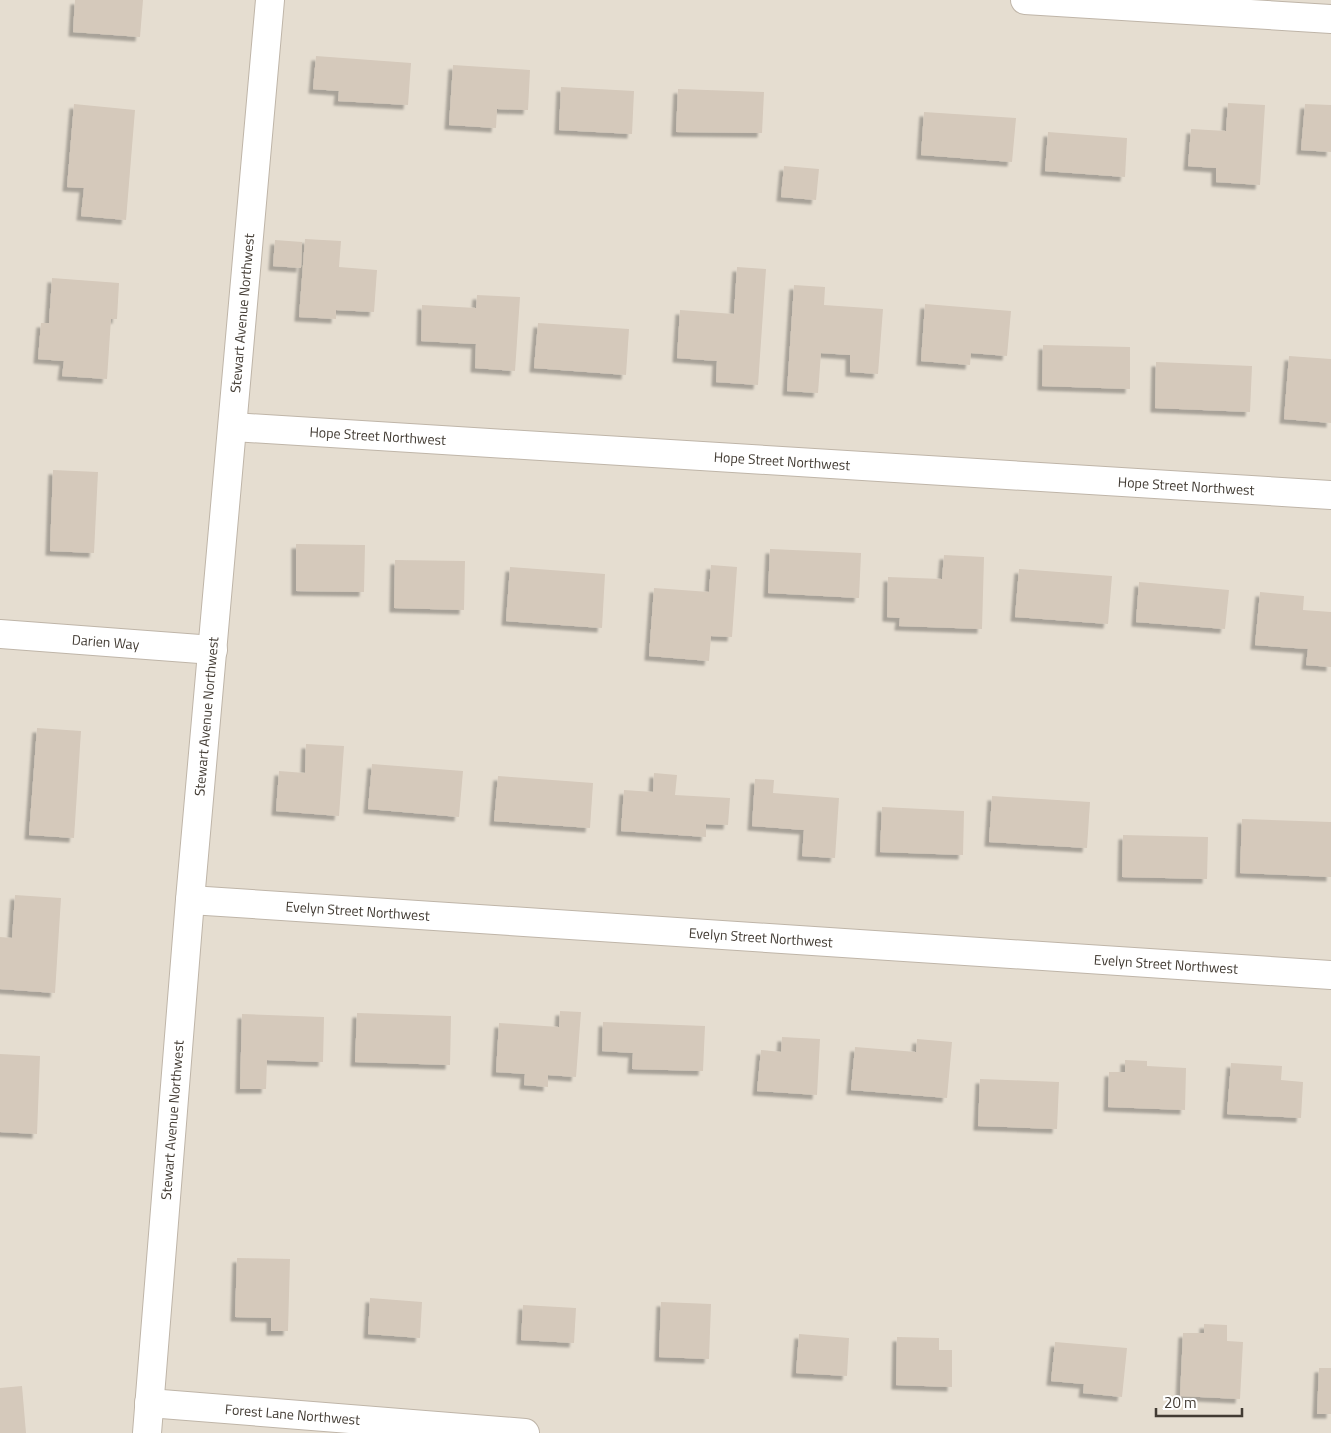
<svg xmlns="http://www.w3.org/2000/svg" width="1331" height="1433" viewBox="0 0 1331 1433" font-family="'Titillium Web',sans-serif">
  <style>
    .residential { fill: #e5ddd0 }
    .building { fill: #d5c9bb; filter: url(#shadow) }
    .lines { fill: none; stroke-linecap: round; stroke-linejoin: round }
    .street-casing { stroke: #bfb5a8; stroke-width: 30 }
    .street { stroke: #fff; stroke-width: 28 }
    .labels { text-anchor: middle; stroke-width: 5; stroke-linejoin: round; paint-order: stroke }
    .street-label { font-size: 14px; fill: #423b33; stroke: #fff }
  </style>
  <defs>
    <filter id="shadow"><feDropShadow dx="-4.5" dy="4.5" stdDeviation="1" flood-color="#0004"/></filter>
  </defs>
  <rect width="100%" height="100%" fill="#f1ebe2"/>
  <rect class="residential" x="0" y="0" width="1331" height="1433"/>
  <g class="building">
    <polygon points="75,0 143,0 140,37 73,32"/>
    <polygon points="316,56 411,63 408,105 338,101 339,91 313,89"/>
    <polygon points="453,65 530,70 528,110 497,109 496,128 449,125"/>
    <polygon points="561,87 634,91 632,134 559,130"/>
    <polygon points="678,89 764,92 762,133 676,132"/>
    <polygon points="1228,103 1265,105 1260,185 1216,182 1216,168 1188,166 1191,129 1226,131"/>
    <polygon points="74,104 135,110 126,220 81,216 84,188 67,187"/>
    <polygon points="1305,104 1331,105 1331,152 1301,150"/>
    <polygon points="924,112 1016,118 1012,162 921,155"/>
    <polygon points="1048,132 1127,138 1125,177 1045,171"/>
    <polygon points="784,166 819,169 816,200 781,197"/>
    <polygon points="305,239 341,241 339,267 377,270 374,312 336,310 336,319 299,317"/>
    <polygon points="275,240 302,242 301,268 273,266"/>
    <polygon points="737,267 766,269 758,385 716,382 717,361 677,358 680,310 734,314"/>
    <polygon points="52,278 119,283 117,319 111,319 107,379 62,376 64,361 38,359 41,323 49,323"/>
    <polygon points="794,285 825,287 824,305 883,309 878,374 850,372 850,355 821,353 818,393 787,391"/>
    <polygon points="477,295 520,297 515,371 475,368 476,344 421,341 422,305 476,308"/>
    <polygon points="925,304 1011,311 1007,356 971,353 970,365 921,361"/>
    <polygon points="538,323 629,329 626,375 534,368"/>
    <polygon points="1043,345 1130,347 1130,389 1042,386"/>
    <polygon points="1289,356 1331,359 1331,423 1284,419"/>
    <polygon points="1156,362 1252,366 1250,412 1155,408"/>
    <polygon points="53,470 98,472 94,553 50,551"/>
    <polygon points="296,544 365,545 364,592 296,591"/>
    <polygon points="770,549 861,553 859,598 768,593"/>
    <polygon points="944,555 984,557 982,629 899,626 900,618 887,617 888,577 942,579"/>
    <polygon points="395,560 465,561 464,610 394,608"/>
    <polygon points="711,565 737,567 732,637 711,636 709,661 649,656 654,588 709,592"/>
    <polygon points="510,567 605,574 602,628 506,621"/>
    <polygon points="1019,569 1112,576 1108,624 1015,617"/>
    <polygon points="1139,582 1229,590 1225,629 1136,622"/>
    <polygon points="1260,592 1304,596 1303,610 1331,612 1331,667 1306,665 1308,649 1255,645"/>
    <polygon points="37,728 81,731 74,838 29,835"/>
    <polygon points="306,744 344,746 339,816 276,811 279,771 305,773"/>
    <polygon points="372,764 463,771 459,817 368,809"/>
    <polygon points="654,773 677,775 675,795 730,798 728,825 706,824 706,837 621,831 624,790 653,792"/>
    <polygon points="498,776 593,783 590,828 494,821"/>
    <polygon points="755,779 774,780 773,793 839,798 835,858 802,856 804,830 752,826"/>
    <polygon points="992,796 1090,802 1087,848 989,842"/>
    <polygon points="882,807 964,811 963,855 880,852"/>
    <polygon points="1242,819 1331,822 1331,877 1240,873"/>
    <polygon points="1123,835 1208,837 1207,879 1122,877"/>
    <polygon points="15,895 61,898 55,993 0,989 0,937 12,938"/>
    <polygon points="560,1011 581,1012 576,1077 548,1075 548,1087 524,1085 525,1074 496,1072 499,1023 559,1027"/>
    <polygon points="357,1013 451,1016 450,1065 355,1062"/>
    <polygon points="242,1014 324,1017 323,1062 267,1060 266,1089 240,1089"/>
    <polygon points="603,1022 705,1026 703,1071 632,1069 633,1053 602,1051"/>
    <polygon points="782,1037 820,1039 817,1095 757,1091 761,1050 781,1052"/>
    <polygon points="917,1039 952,1042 947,1098 851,1090 855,1047 916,1052"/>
    <polygon points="0,1054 40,1056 37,1134 0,1132"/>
    <polygon points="1125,1060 1147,1061 1147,1066 1186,1068 1185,1110 1108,1107 1109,1072 1125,1072"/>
    <polygon points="1231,1063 1282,1066 1281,1080 1303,1082 1301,1118 1227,1114"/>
    <polygon points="980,1079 1059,1082 1057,1129 978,1126"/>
    <polygon points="237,1258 290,1259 288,1331 271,1331 271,1318 235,1317"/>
    <polygon points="370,1298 422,1302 420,1338 368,1334"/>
    <polygon points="661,1302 711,1304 709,1359 659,1357"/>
    <polygon points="523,1305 576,1308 574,1343 521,1340"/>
    <polygon points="1204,1324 1227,1325 1227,1341 1243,1342 1240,1399 1180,1396 1183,1333 1204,1333"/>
    <polygon points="799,1334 849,1338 847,1376 796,1373"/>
    <polygon points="897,1337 939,1338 939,1350 952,1350 952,1387 896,1385"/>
    <polygon points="1055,1342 1127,1348 1122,1397 1083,1393 1084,1384 1051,1381"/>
    <polygon points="1319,1368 1331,1368 1331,1414 1317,1414"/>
    <polygon points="22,1386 26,1433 0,1433 0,1388"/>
  </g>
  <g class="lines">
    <defs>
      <g id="street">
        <polyline points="1025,0 1331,19"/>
        <path id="s1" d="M233 427 1331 495"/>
        <path id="s2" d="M0 634 213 650"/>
        <path id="s3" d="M190 900 1331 975"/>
        <path id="s4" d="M149 1403 525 1433"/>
        <path id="s5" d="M147 1433 190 900 270 0"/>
      </g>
    </defs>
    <use href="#street" class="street-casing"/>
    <use href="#street" class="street"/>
  </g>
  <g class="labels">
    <g class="street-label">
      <text dy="5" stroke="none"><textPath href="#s5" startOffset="1124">Stewart Avenue Northwest</textPath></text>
      <text dy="5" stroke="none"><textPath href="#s1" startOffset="145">Hope Street Northwest</textPath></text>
      <text dy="5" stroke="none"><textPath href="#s1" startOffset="550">Hope Street Northwest</textPath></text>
      <text dy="5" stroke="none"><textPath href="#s1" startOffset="955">Hope Street Northwest</textPath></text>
      <text dy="5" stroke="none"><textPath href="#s2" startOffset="106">Darien Way</textPath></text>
      <text dy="5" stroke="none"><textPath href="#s5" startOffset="719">Stewart Avenue Northwest</textPath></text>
      <text dy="5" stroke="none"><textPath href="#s3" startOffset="168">Evelyn Street Northwest</textPath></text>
      <text dy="5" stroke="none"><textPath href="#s3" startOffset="572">Evelyn Street Northwest</textPath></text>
      <text dy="5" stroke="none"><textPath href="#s3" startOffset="978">Evelyn Street Northwest</textPath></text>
      <text dy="5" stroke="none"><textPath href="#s5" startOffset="314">Stewart Avenue Northwest</textPath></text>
      <text dy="5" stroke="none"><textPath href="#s4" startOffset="144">Forest Lane Northwest</textPath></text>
    </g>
  </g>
  <path d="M1156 1408v8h86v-8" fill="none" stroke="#423b33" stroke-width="2.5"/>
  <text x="1164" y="1408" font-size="15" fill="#423b33" stroke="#ffffff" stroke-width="4" paint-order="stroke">20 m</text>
</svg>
